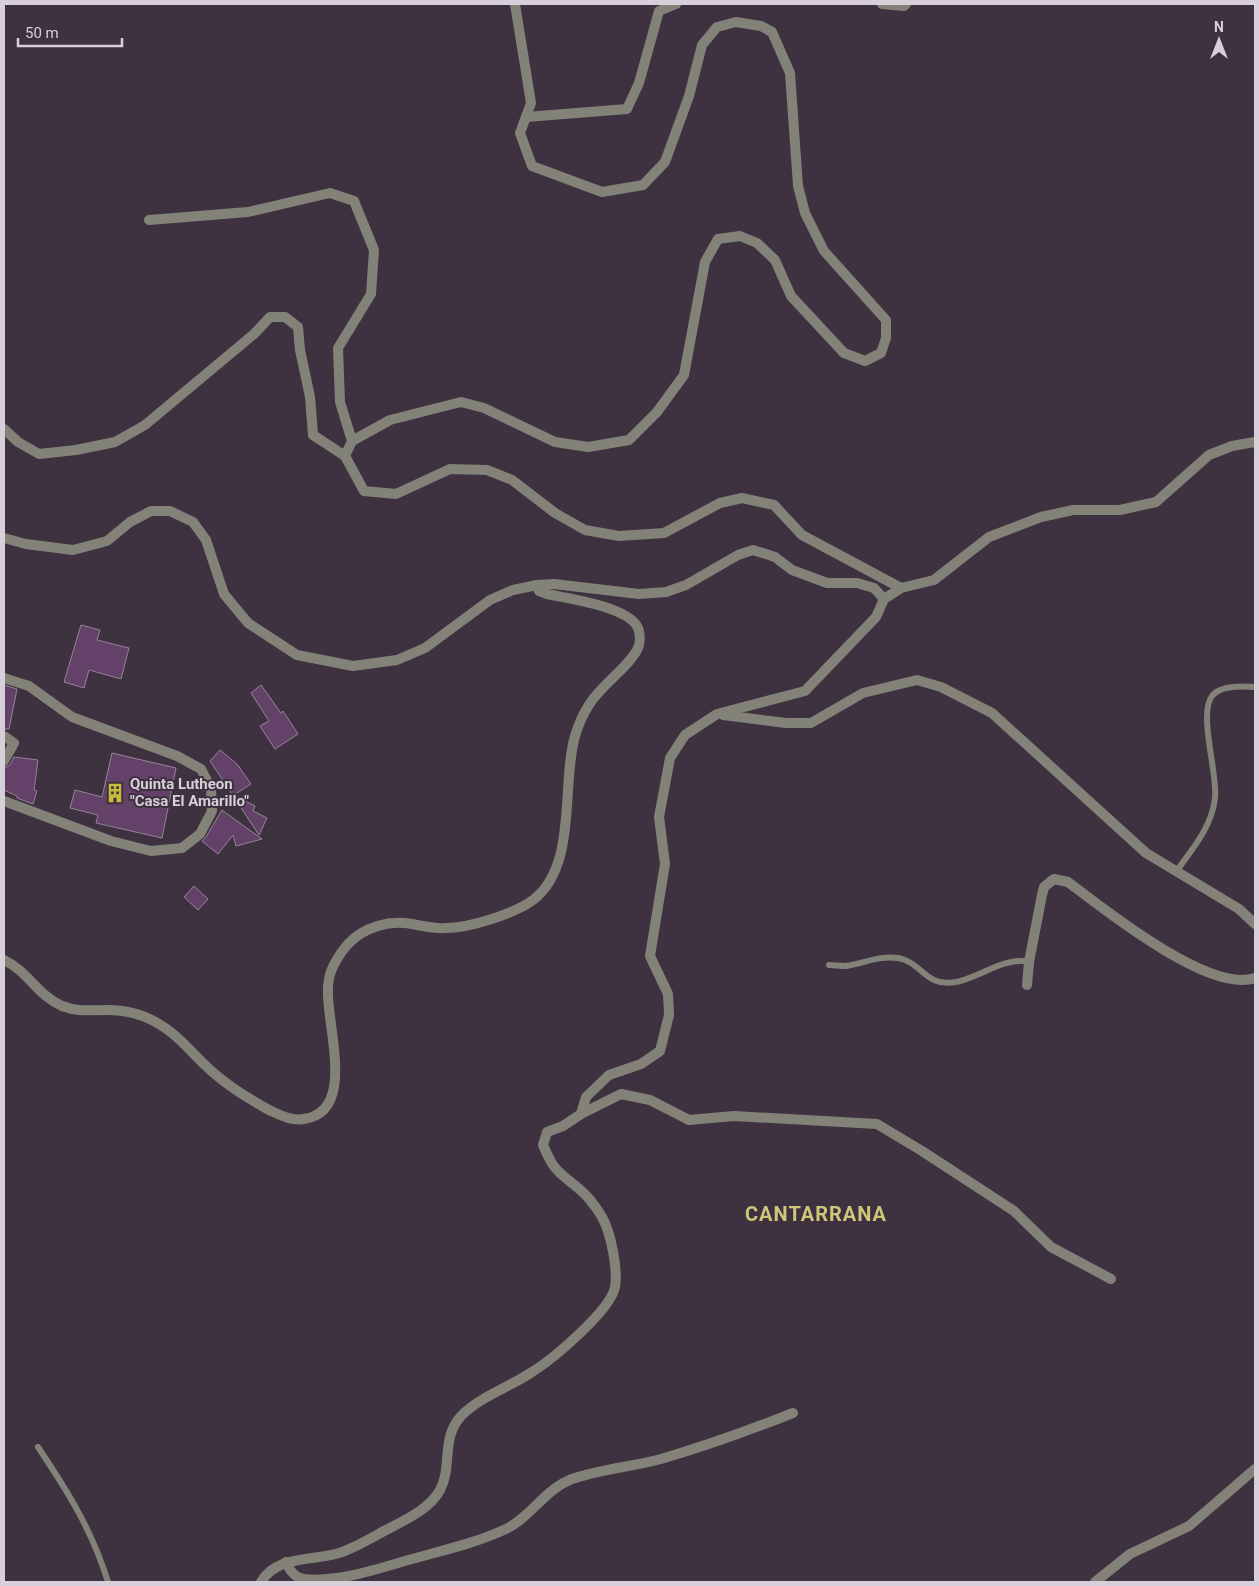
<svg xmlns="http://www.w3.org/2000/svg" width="1259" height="1586" viewBox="0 0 1259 1586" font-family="Roboto,sans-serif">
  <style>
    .building { fill: #634168; stroke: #948596 }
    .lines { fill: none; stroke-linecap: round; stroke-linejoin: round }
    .service { stroke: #828278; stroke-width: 6 }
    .minor { stroke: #828278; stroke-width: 10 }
    .labels { text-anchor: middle; stroke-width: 4; stroke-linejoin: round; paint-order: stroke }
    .poi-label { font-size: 15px; font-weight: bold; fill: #d7cfd9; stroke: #3e3140; text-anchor: start }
    .district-label { font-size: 20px; font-weight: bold; letter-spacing: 1px; fill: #cec678; stroke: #3e3140 }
  </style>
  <rect width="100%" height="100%" fill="#3e3140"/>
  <g class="building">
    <polygon points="81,625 100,630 97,640 129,648 121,679 89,670 84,688 64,682"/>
    <polygon points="4,685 17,689 9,729 4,729"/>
    <polygon points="261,685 281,713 283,711 298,734 275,749 260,726 269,721 251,693"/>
    <polygon points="220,750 237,764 251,784 234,795 255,806 253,811 267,818 259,835 210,761"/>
    <polygon points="112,753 176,768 162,838 96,823 98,815 70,808 75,790 102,797"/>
    <polygon points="14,757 38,760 34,790 37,791 33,804 17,798 17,796 4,790 4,768 10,765"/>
    <polygon points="222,810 241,824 262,839 236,846 233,835 218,854 202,841 206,837"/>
    <polygon points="194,886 208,899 198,910 184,897"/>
  </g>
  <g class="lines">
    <g class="service">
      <path d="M1176 872C1192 849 1212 827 1215 798 1218 774 1198 714 1212 696 1220 685 1243 686 1255 687"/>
      <path d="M829 965C834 965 840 966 845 966 863 964 879 955 898 958 924 963 923 987 956 982 978 978 1006 956 1029 962"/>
      <path d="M38 1447C68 1492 92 1530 108 1582"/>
    </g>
    <g class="minor">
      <polyline points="515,4 531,103 520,133 532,166 602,192 643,185 665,162 689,96 702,45 717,27 736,22 761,26 772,32 790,73 798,186 805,213 824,251 886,320 886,338 881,353 865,361 844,353 791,296 775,260 757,243 740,236 718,239 705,262 684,375 657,412 629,440 588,447 555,442 484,408 461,402 390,420 352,441 345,456 364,491 396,494 450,469 487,470 512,480 555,513 585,530 619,536 664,533 720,503 742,498 774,505 802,535 901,588"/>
      <polyline points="882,4 904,6 906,4"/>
      <polyline points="526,117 627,109 639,83 659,11 676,4"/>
      <polyline points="149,220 248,212 330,193 354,201 374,250 371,294 338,348 340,402 352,441"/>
      <polyline points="4,429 18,442 39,454 76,450 115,442 145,425 254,334 270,317 285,317 298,327 300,350 310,397 313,435 345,456"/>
      <path d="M4 538 26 544 73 550 107 541 130 522 151 511H170L193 522 206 540 224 594 248 623 297 655 353 666 397 660 425 648 490 600 513 590 537 585 554 584 639 594 666 592 686 585 738 555 753 550 775 557 792 570 827 583H857L874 588 884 599 876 617 805 691 717 714 685 735 670 758 659 817 665 864 650 956 668 994 669 1015 660 1051 641 1064 609 1075 586 1097 581 1114 563 1126 547 1132 543 1145C546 1152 549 1159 553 1165 559 1174 570 1181 578 1188 587 1195 596 1207 602 1217 611 1233 618 1269 615 1287 611 1310 553 1359 532 1372 510 1387 481 1396 462 1415 440 1438 453 1466 440 1490 430 1509 405 1520 386 1530 371 1538 355 1548 339 1553 313 1561 277 1555 261 1582"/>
      <polyline points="884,599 901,588 934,580 989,537 1041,517 1073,510 1120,510 1156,502 1209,455 1232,446 1255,442"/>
      <polyline points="4,678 29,686 72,717 177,756 201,769 211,788 212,811 200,834 182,848 151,851 111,841 4,801"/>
      <polyline points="723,715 786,723 811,723 863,693 917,680 941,687 992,713 1146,853 1239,909 1255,924"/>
      <polyline points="4,736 14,743 4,761"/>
      <path d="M4 960C29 972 37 995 62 1006 77 1012 91 1010 107 1010 127 1010 146 1015 162 1026 179 1036 191 1052 205 1065 224 1084 247 1098 271 1111 282 1116 292 1121 304 1119 361 1111 321 1014 329 979 331 967 340 953 348 944 364 927 389 920 412 924 423 926 434 929 446 928 469 928 514 914 533 900 578 866 561 784 575 736 578 726 583 714 589 705 600 686 630 666 638 648 640 644 640 636 639 631 634 607 569 599 547 594L539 591 537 585"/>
      <path d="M1027 985 1029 962 1042 895 1044 887 1054 879 1068 882C1105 910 1210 994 1255 978"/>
      <polyline points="581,1114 621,1094 650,1100 689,1120 734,1116 877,1124 922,1151 1014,1211 1051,1247 1111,1279"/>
      <path d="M286 1562C290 1571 294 1577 304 1579 338 1583 380 1568 412 1559 444 1550 476 1543 506 1529 531 1517 545 1489 572 1479 601 1469 631 1467 661 1459 706 1446 750 1430 793 1413"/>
      <polyline points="1095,1582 1130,1554 1189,1526 1255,1469"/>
    </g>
  </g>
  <defs>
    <symbol id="building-bare" viewBox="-9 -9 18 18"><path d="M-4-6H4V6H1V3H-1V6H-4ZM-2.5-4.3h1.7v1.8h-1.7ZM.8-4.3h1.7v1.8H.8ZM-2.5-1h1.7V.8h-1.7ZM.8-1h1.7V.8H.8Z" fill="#c8bb3b" stroke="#3e3140" stroke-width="2.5" paint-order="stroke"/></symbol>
  </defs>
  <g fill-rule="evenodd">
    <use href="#building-bare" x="101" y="779" width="28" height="28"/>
  </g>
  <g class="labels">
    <g class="poi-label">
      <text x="130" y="789">Quinta Lutheon<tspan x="130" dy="17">"Casa El Amarillo"</tspan></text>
    </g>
    <g class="district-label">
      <text x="816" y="1221">CANTARRANA</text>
    </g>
  </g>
  <rect width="1259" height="1586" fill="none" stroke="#d7cfd9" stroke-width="10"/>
  <g transform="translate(1219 40)" stroke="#3e3140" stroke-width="4" paint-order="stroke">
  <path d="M0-4L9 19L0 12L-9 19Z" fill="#d7cfd9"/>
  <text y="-8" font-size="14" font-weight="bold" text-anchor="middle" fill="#d7cfd9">N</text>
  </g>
  <path d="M18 38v8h104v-8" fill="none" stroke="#d7cfd9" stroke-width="2.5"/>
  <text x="25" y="38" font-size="15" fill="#d7cfd9" stroke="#3e3140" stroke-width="4" paint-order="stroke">50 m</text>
</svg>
